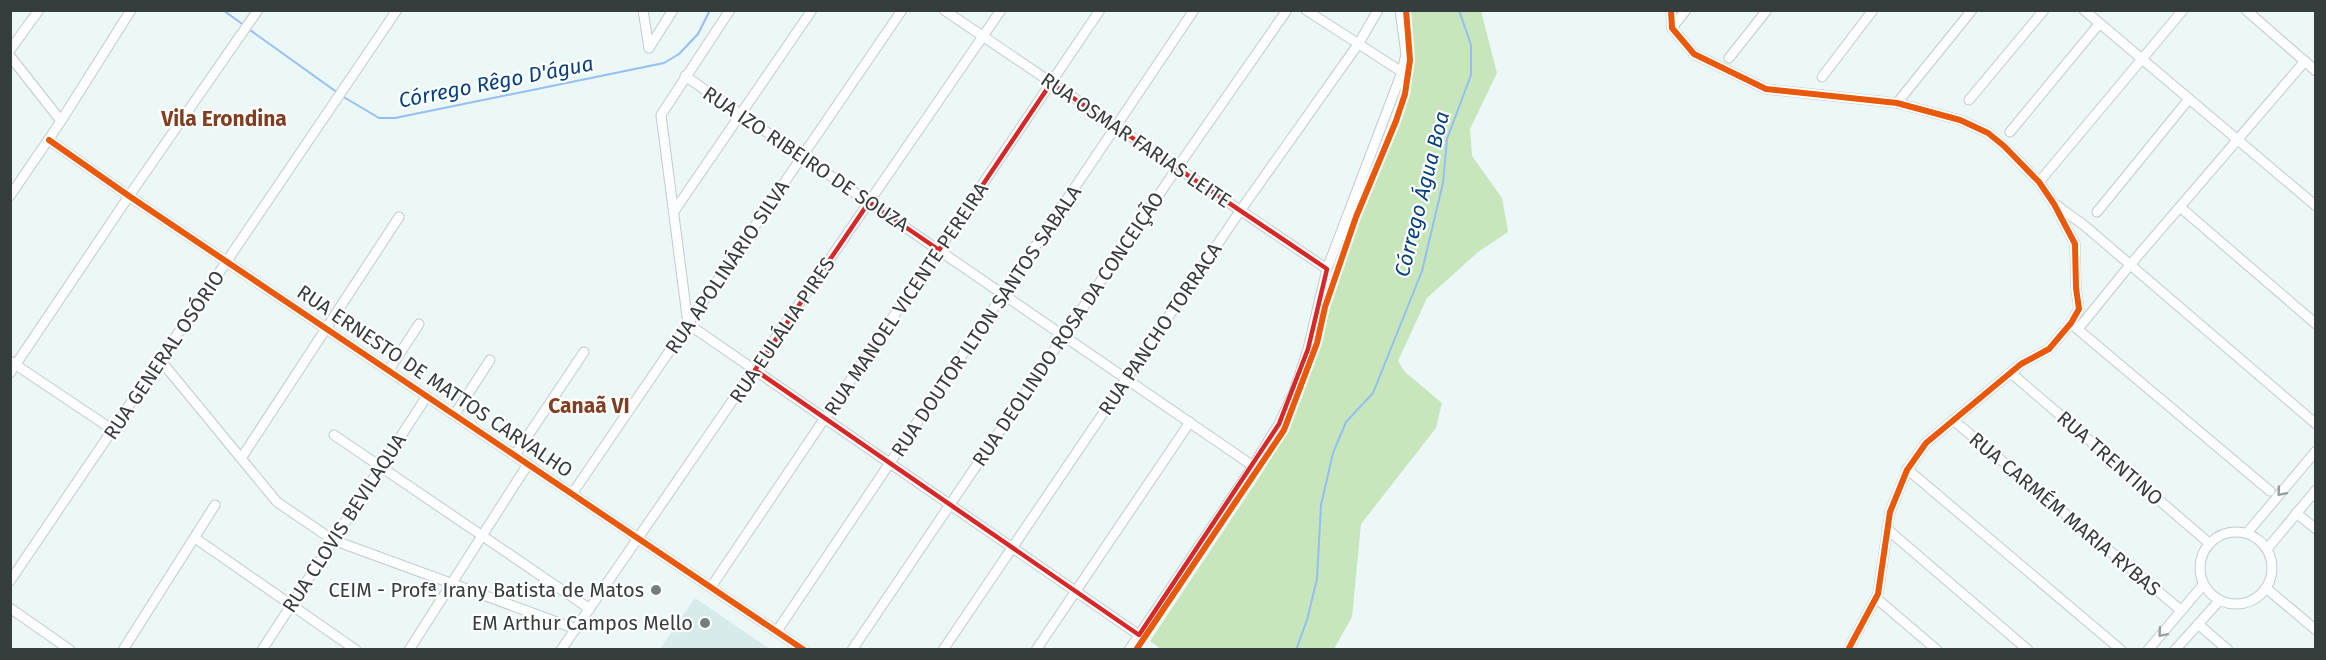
<svg xmlns="http://www.w3.org/2000/svg" width="2326" height="660" viewBox="0 0 2326 660" font-family="'Fira Sans',sans-serif">
  <style>
    .built { fill: #d7ebeb }
    .green { fill: #c7e6bc }
    .lines { fill: none; stroke-linecap: round; stroke-linejoin: round }
    .stream { stroke: #95bff3; stroke-width: 2 }
    .minor-casing { stroke: #c3cccc; stroke-width: 11 }
    .minor { stroke: #fcfefe; stroke-width: 9 }
    .cycleway-casing { stroke: #fff; stroke-width: 10 }
    .cycleway { stroke: #e8590c; stroke-width: 6 }
    .oneway { stroke: #989e9e }
    .marked { fill: none; stroke: #d62828; stroke-width: 4.5; stroke-linejoin: round }
    .poi-dot { fill: #757e7e; stroke: #fff; stroke-width: 2 }
    .labels { text-anchor: middle; stroke-width: 4.5; stroke-linejoin: round; paint-order: stroke }
    .street-label { font-size: 20px; fill: #353d3d; stroke: #fff }
    .poi-label { font-size: 20px; fill: #353d3d; stroke: #fff; text-anchor: end }
    .water-label { font-size: 21px; font-style: italic; fill: #064080; stroke: #fff }
    .neighbourhood-label { font-size: 21px; font-weight: bold; fill: #803e22; stroke: #fff }
  </style>
  <rect width="100%" height="100%" fill="#ecf7f7"/>
  <polygon class="built" points="695,598 770,649 660,649"/>
  <polygon class="green" points="1409,11 1481,11 1497,73 1470,129 1472,156 1502,198 1508,232 1478,252 1427,298 1398,361 1405,372 1442,403 1436,428 1361,524 1352,617 1334,649 1161,649 1150,641 1262,473 1287,430 1302,398 1338,274 1410,83 1413,59"/>
  <g class="lines">
    <g class="stream">
      <polyline points="223,10 245,26"/>
      <polyline points="250,30 338,93"/>
      <polyline points="342,96 379,118 395,118 664,63 679,54 698,34 710,10"/>
      <polyline points="1296,650 1307,620 1317,579 1321,505 1333,453 1346,422 1373,393 1422,271 1443,183 1447,139 1471,75 1471,45 1459,10"/>
    </g>
    <defs>
      <g id="minor">
        <polyline points="643,10 649,48"/>
        <polyline points="730,10 661,115 688,324 1139,635"/>
        <polyline points="944,10 1327,269"/>
        <polyline points="1306,10 1402,72"/>
        <polyline points="1671,10 1672,28 1694,54 1766,89 1897,103 1960,120 1988,133 2004,146 2039,182 2054,204 2075,244 2076,288 2079,309 2071,323 2049,349 2021,364 1926,443 1907,470 1890,512 1878,594 1848,650"/>
        <polyline points="2084,10 2316,206"/>
        <polyline points="2246,10 2316,71"/>
        <polyline points="1672,28 1686,10"/>
        <polyline points="649,48 673,10"/>
        <polyline points="10,50 39,10"/>
        <polyline points="10,56 61,121"/>
        <polyline points="1729,58 1767,10"/>
        <polyline points="685,76 1253,466"/>
        <polyline points="1822,77 1873,10"/>
        <polyline points="1969,100 2044,10"/>
        <polyline points="1897,103 1972,10"/>
        <polyline points="2010,132 2099,24"/>
        <polyline points="49,140 129,196 804,650"/>
        <polyline points="2039,182 2183,10"/>
        <polyline points="10,196 61,121 131,10"/>
        <polyline points="2056,205 2085,226 2316,424"/>
        <polyline points="2180,207 2316,324"/>
        <polyline points="675,210 812,10"/>
        <polyline points="2097,212 2189,99"/>
        <polyline points="2075,327 2270,491"/>
        <polyline points="2078,329 2130,265 2305,61"/>
        <polyline points="10,361 113,430"/>
        <polyline points="161,361 277,502 333,540 576,629"/>
        <polyline points="389,370 419,324"/>
        <polyline points="10,373 129,196 258,10"/>
        <polyline points="2011,373 2209,543"/>
        <polyline points="455,414 490,360"/>
        <polyline points="1953,420 2177,607"/>
        <polyline points="334,435 590,609"/>
        <polyline points="515,455 584,352"/>
        <polyline points="242,457 399,217"/>
        <polyline points="1907,469 2121,650"/>
        <polyline points="572,494 902,10"/>
        <polyline points="2296,513 2316,529"/>
        <polyline points="1887,529 2028,650"/>
        <circle cx="2236" cy="568" r="36"/>
        <polyline points="2247,533 2316,451"/>
        <polyline points="195,538 356,650"/>
        <polyline points="2267,549 2316,490"/>
        <polyline points="10,581 397,10"/>
        <polyline points="711,587 1100,10"/>
        <polyline points="2266,588 2316,630"/>
        <polyline points="1876,598 1937,650"/>
        <polyline points="10,608 70,650"/>
        <polyline points="2198,624 2228,650"/>
        <polyline points="777,631 1194,10"/>
        <polyline points="123,650 215,505"/>
        <polyline points="262,650 427,396"/>
        <polyline points="409,650 528,464"/>
        <polyline points="561,650 1001,10"/>
        <polyline points="852,650 1177,168 1287,10"/>
        <polyline points="943,650 1240,211 1359,43 1378,10"/>
        <polyline points="1036,650 1190,422"/>
        <polyline points="1129,650 1253,466 1279,424 1294,392 1308,349 1327,269 1402,72 1406,54 1400,10"/>
        <polyline points="2148,650 2203,585"/>
        <polyline points="2175,650 2219,601"/>
      </g>
    </defs>
    <use href="#minor" class="minor-casing"/>
    <use href="#minor" class="minor"/>
    <defs>
      <g id="cycleway">
        <polyline points="1671,10 1672,28 1694,54 1766,89 1897,103 1960,120 1988,133 2004,146 2039,182 2054,204 2075,244 2076,288 2079,309 2071,323 2049,349 2021,364 1926,443 1907,470 1890,512 1878,594 1848,650"/>
        <polyline points="49,140 129,196 804,650"/>
        <polyline points="1136,650 1284,430 1317,343 1325,307 1356,217 1396,121 1405,94 1410,60 1406,10"/>
      </g>
    </defs>
    <use href="#cycleway" class="cycleway-casing"/>
    <use href="#cycleway" class="cycleway"/>
  </g>
  <defs><path id="oneway-chevron" d="M-2-3.5L2.5 0L-2 3.5" fill="none" stroke-width="1.6" stroke-linecap="round" stroke-linejoin="round" transform="scale(1.5)"/></defs>
  <g class="oneway">
    <use href="#oneway-chevron" transform="translate(2281 492) rotate(130)"/>
    <use href="#oneway-chevron" transform="translate(2162 633) rotate(131)"/>
  </g>
  <path class="marked" d="M1051 83 1327 269 1308 349 1279 424 1139 635 755 370 869 202 939 250Z"/>
  <g class="poi-dot">
    <circle cx="656" cy="590" r="6"/>
    <circle cx="705" cy="623" r="6"/>
  </g>
  <g class="labels">
    <g class="street-label">
      <text transform="translate(1136 140) rotate(34)" y="7">RUA OSMAR FARIAS LEITE</text>
      <text transform="translate(806 159) rotate(34)" y="7">RUA IZO RIBEIRO DE SOUZA</text>
      <text transform="translate(727 267) rotate(-56)" y="7">RUA APOLINÁRIO SILVA</text>
      <text transform="translate(906 299) rotate(-56)" y="7">RUA MANOEL VICENTE PEREIRA</text>
      <text transform="translate(986 321) rotate(-56)" y="7">RUA DOUTOR ILTON SANTOS SABALA</text>
      <text transform="translate(1068 329) rotate(-56)" y="7">RUA DEOLINDO ROSA DA CONCEIÇÃO</text>
      <text transform="translate(1160 329) rotate(-56)" y="7">RUA PANCHO TORRACA</text>
      <text transform="translate(782 330) rotate(-56)" y="7">RUA EULÁLIA PIRES</text>
      <text transform="translate(164 355) rotate(-56)" y="7">RUA GENERAL OSÓRIO</text>
      <text transform="translate(435 381) rotate(34)" y="7">RUA ERNESTO DE MATTOS CARVALHO</text>
      <text transform="translate(2110 458) rotate(41)" y="7">RUA TRENTINO</text>
      <text transform="translate(2065 514) rotate(40)" y="7">RUA CARMÉM MARIA RYBAS</text>
      <text transform="translate(344 523) rotate(-57)" y="7">RUA CLOVIS BEVILAQUA</text>
    </g>
    <g class="poi-label">
      <text x="644" y="597">CEIM - Profª Irany Batista de Matos</text>
      <text x="693" y="630">EM Arthur Campos Mello</text>
    </g>
    <g class="water-label">
      <text transform="translate(496 82) rotate(-11)" y="7">Córrego Rêgo D'água</text>
      <text transform="translate(1422 194) rotate(-76)" y="7">Córrego Água Boa</text>
    </g>
    <g class="neighbourhood-label">
      <text x="224" y="126">Vila Erondina</text>
      <text x="589" y="413">Canaã VI</text>
    </g>
  </g>
  <rect width="2326" height="660" fill="none" stroke="#353d3d" stroke-width="24"/>
</svg>
